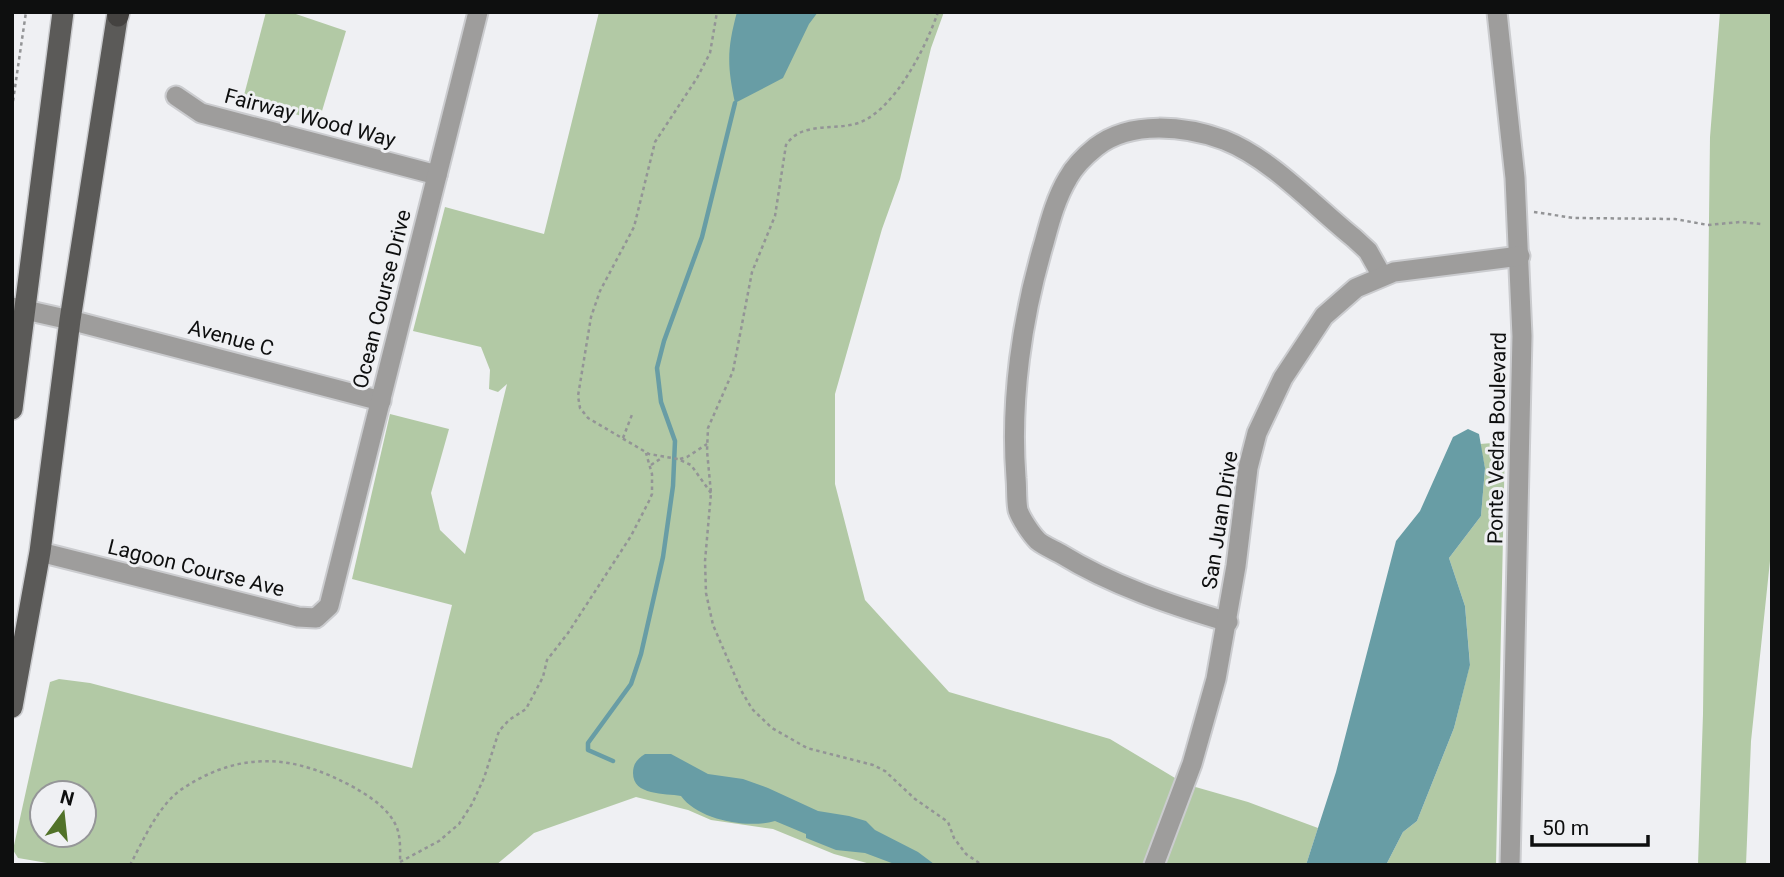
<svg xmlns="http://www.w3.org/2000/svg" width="1784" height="877" viewBox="0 0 1784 877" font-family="Roboto,sans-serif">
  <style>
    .green { fill: #b2c9a5; fill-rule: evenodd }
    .water { fill: #689da5 }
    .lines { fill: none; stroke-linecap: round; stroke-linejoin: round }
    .stream { stroke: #689da5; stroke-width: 4.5 }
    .minor-casing { stroke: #cbcccf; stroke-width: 23 }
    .major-casing { stroke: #cbcccf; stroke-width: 24 }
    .highway-casing { stroke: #cbcccf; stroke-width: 24 }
    .path { stroke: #939496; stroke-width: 2.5; stroke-dasharray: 3.5 3.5; stroke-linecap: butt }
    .minor { stroke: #9e9d9c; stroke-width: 19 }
    .major { stroke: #5b5a58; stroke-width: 21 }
    .highway { stroke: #444240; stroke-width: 21 }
    .labels { text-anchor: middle; stroke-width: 6; stroke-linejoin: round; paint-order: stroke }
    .street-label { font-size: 21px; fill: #0e0f0f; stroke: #eff0f3 }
  </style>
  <rect width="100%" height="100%" fill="#eff0f3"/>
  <g class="green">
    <polygon points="266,12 290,12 346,31 319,121 243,99"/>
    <path d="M599 12H944L931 48 900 179 882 229 835 394V484L865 600 949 692 1110 739 1185 784 1248 802 1318 828 1306 865H874L834 854 773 829 711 820 688 810 636 797 534 833 496 865H59L18 858 13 850 50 682 59 679 90 683 412 768 452 605 352 579 390 414 449 429 431 493 440 530 465 554 507 384 498 392 489 389 490 370 481 347 413 331 445 207 544 234ZM42 793H84V835H42Z"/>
    <polygon points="1720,12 1772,12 1772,542 1751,741 1746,865 1698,865 1703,714 1710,137"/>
    <polygon points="1505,442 1496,865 1386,865 1403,832 1417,821 1454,728 1470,664 1465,606 1449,558 1481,516 1485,468 1480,444"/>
  </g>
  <g class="water">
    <path d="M737 12H818L809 24 783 78 735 103C727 65 727 49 737 12Z"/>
    <polygon points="1468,429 1479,434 1485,468 1481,516 1449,558 1465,606 1470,665 1454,728 1417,821 1403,832 1386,865 1306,865 1336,772 1396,541 1420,511 1453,437"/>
    <path d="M645 754H671L708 774 743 779 768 788 818 811 849 816 866 821 875 830 918 852 934 864 897 865 865 853 836 850 806 838V834L775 821C748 829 698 820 681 796 665 793 633 796 633 773 633 764 637 759 645 754Z"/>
  </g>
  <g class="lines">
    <polyline class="stream" points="613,761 588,750 588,743 631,684 641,654 663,557 673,486 675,441 661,402 657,368 664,341 702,237 735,103"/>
    <defs>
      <g id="minor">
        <polyline points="1497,12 1515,178 1522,336 1510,865"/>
        <polyline points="176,96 201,113 437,175"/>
        <polyline points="12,307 70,320 381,401"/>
        <polyline points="40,552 298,617 316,618 329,606 478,12"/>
        <path d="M1228 622C1171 605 1111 585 1061 554 1054 550 1044 546 1038 541 1031 534 1021 519 1018 510 1016 500 1017 488 1016 478 1010 400 1022 317 1044 243 1050 221 1056 198 1068 178 1074 167 1086 155 1096 147 1131 120 1185 126 1224 140 1272 159 1314 206 1354 238L1368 251 1382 276"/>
        <polyline points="1154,865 1192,764 1216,679 1236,566 1248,468 1257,433 1283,378 1324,316 1356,288 1394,272 1520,256"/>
      </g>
      <g id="major">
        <polyline points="12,409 63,12"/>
        <polyline points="12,707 40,552 70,320 118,12"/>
      </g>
      <polyline id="highway" points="118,16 119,12"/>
    </defs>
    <use href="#minor" class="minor-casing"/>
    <use href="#major" class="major-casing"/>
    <use href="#highway" class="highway-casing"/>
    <g class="path">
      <path d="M938 12C926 47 896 107 861 122 836 132 802 120 786 145L775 216 752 272 733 371 708 428 707 451 711 493 705 561 706 593 713 625 742 692 752 709 772 728 807 748 873 765 885 771 915 799 948 822 954 838 966 854 982 865"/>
      <polyline points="12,108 26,12"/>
      <polyline points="1534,212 1574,218 1675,219 1708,225 1740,222 1761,224"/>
      <polyline points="623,438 633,412"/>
      <polyline points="680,459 687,457 707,444"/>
      <polyline points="651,465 663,457"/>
      <polyline points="711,493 691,465 678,459 649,454 588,418 580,408 578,396 591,317 600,291 634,227 655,142 697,78 710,53 717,12"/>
      <polyline points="400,862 439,841 459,824 472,804 484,778 499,731 509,720 526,709 543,677 547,660 568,633 631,536 649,501 652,494 652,474 646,453"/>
      <path d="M130 865C144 839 159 803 185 787 243 750 296 755 355 788 371 797 390 810 397 828 401 839 400 852 400 865"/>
    </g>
    <use href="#minor" class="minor"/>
    <use href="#major" class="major"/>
    <use href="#highway" class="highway"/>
  </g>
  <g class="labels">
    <g class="street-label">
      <text transform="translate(310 118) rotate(15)" y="7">Fairway Wood Way</text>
      <text transform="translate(382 299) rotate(-76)" y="7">Ocean Course Drive</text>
      <text transform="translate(231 338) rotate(15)" y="7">Avenue C</text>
      <text transform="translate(1497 438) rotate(-89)" y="7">Ponte Vedra Boulevard</text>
      <text transform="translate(1220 520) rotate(-81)" y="7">San Juan Drive</text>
      <text transform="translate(196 568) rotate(14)" y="7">Lagoon Course Ave</text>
    </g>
  </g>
  <rect width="1784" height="877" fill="none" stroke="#0e0f0f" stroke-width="28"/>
  <g transform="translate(63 814) rotate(15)"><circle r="33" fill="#eff0f3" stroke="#959698" stroke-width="2"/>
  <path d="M0-5L12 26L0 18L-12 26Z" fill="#517229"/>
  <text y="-10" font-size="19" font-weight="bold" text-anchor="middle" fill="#0e0f0f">N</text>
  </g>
  <path d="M1532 835v10h116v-10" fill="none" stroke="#0e0f0f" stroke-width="3.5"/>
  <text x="1542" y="835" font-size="21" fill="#0e0f0f" stroke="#eff0f3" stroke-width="5" paint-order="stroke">50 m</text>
</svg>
